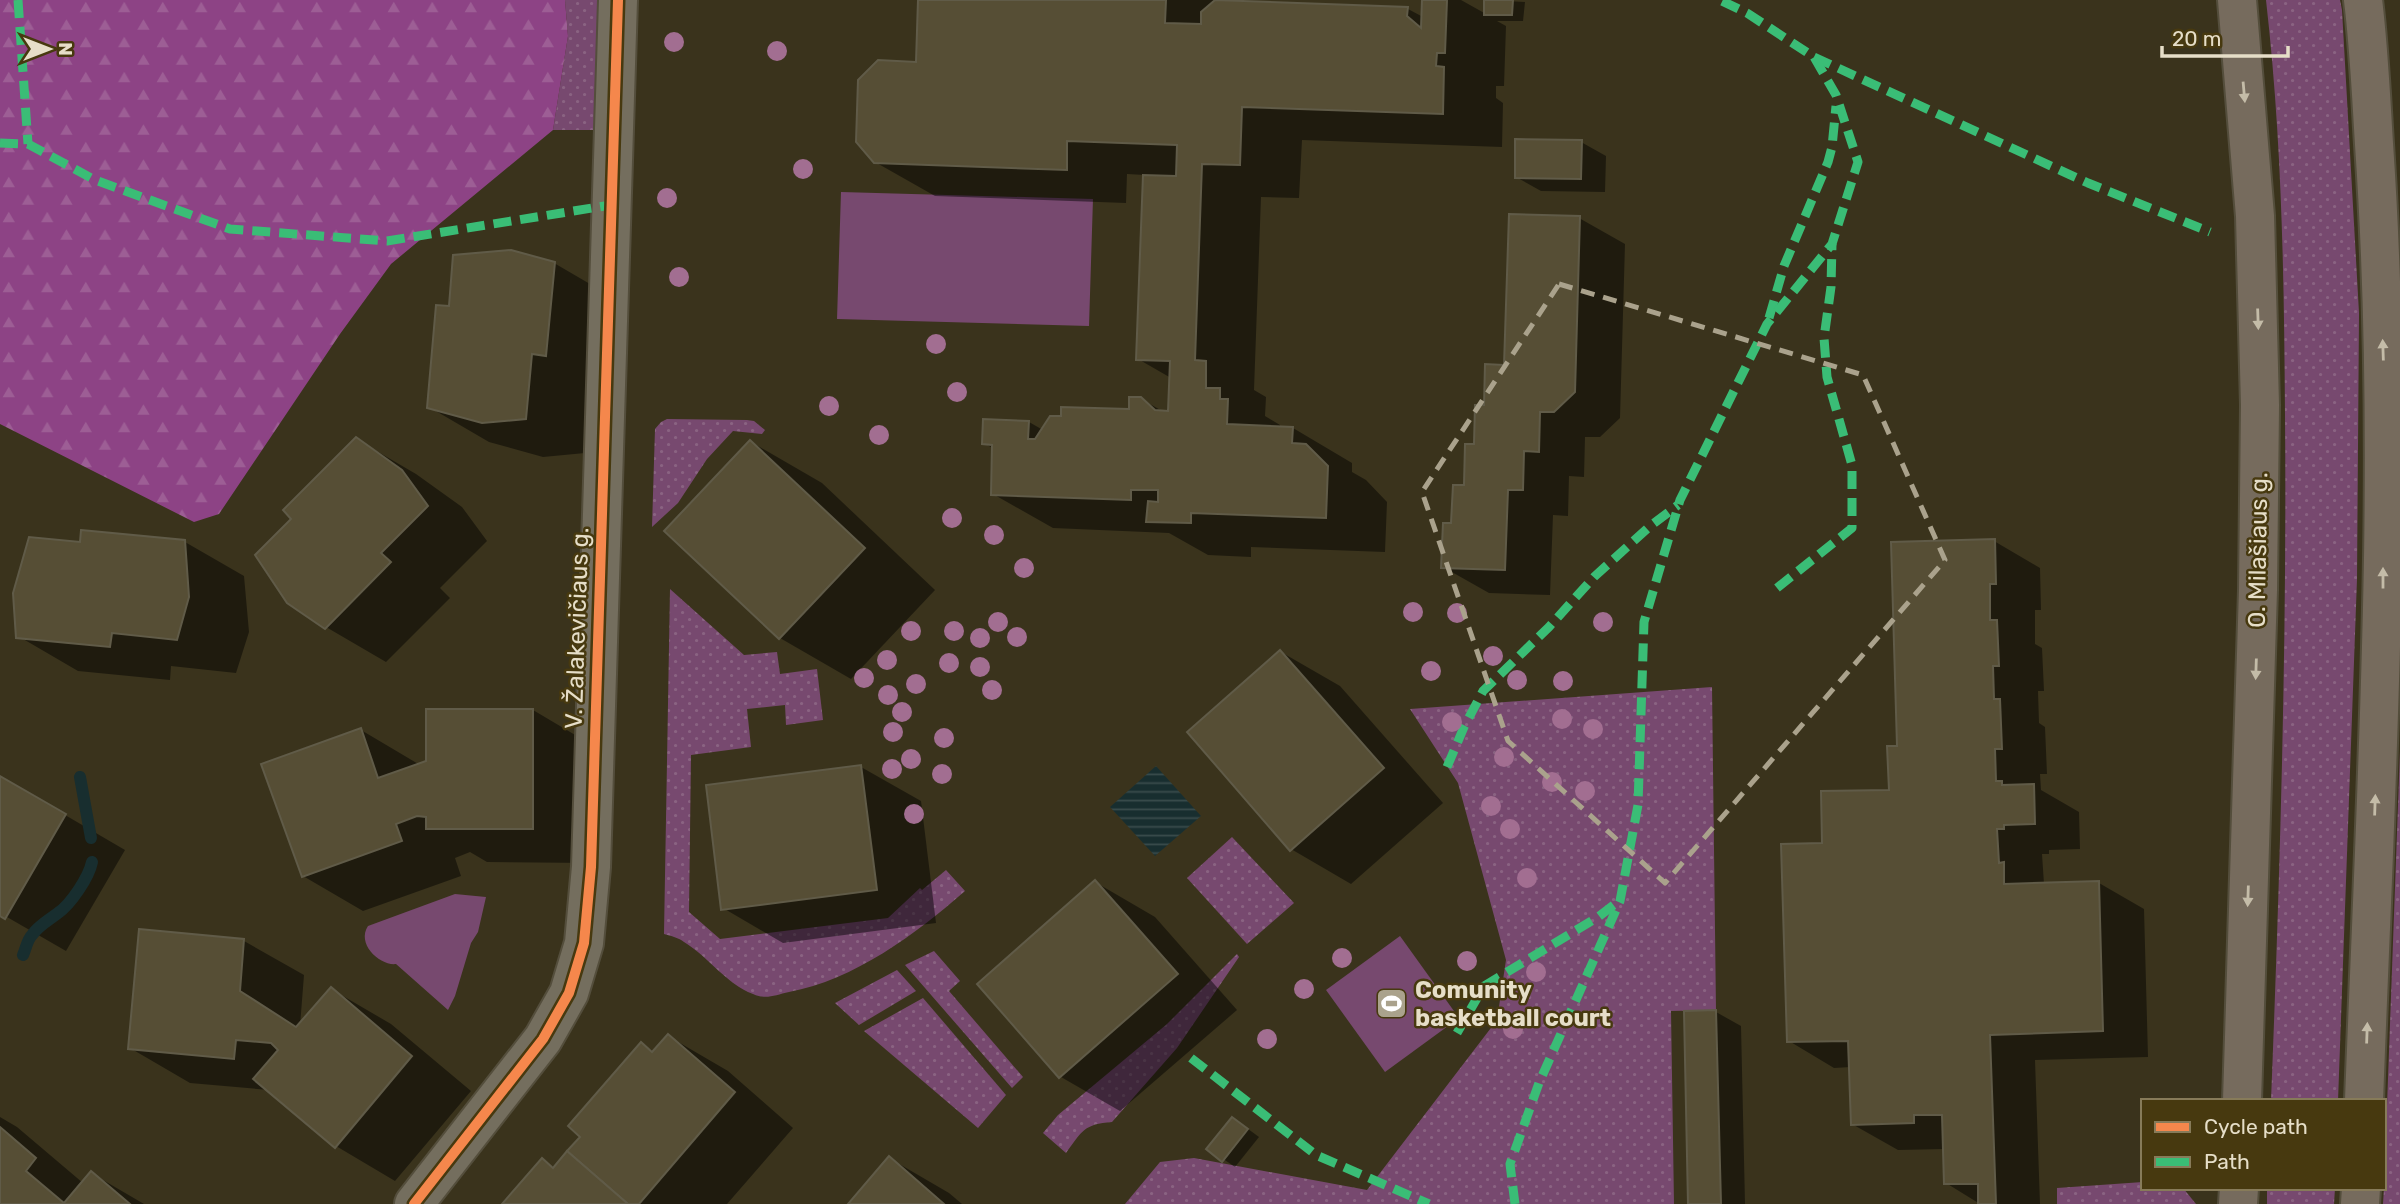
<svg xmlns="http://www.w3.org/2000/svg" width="2400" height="1204" viewBox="0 0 2400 1204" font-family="Rubik,sans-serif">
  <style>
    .grass { fill: url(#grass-dots) }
    .forest { fill: url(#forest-firs) }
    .park { fill: #77496f }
    .water { fill: url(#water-rules) }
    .shadow { fill: #0007 }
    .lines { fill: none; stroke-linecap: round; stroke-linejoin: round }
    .stream { stroke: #182e2f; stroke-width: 12 }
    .building { fill: #564e35; stroke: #605b48; stroke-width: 2 }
    .minor-casing { stroke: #544e3c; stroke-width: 42 }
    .major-casing { stroke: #544e3c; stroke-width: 42 }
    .minor { stroke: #746e5e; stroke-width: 38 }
    .major { stroke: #766b5d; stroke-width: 38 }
    .quiet { stroke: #3abd76; stroke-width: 9; stroke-dasharray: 18 9; stroke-linecap: butt }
    .cycleway-casing { stroke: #47390f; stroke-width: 15 }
    .cycleway { stroke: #f5874c; stroke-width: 10 }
    .tree { fill: #a26e91 }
    .oneway { fill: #c4bca8 }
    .marked { fill: none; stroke: #aaa28c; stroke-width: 5; stroke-dasharray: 14 9; stroke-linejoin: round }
    .labels { text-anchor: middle; stroke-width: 5; stroke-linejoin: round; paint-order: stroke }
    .street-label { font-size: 24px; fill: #e6dec8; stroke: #47390f }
    .poi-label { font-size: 24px; font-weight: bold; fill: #e6dec8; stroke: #47390f; text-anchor: start }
  </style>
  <defs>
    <pattern id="grass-dots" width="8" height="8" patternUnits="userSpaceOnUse" patternTransform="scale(1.75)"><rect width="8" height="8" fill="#77496f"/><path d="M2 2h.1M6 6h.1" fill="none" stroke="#8a6382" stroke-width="1.8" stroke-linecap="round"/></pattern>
    <pattern id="forest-firs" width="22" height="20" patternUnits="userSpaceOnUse" patternTransform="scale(1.75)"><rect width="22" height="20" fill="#8d4385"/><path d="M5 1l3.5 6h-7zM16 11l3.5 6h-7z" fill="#9d5e95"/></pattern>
    <pattern id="water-rules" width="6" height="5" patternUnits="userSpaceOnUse" patternTransform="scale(1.75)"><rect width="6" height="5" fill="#182e2f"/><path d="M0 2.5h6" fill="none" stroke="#3a4c4c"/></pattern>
  </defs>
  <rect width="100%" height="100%" fill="#3a331c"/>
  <g class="grass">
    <polygon points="565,0 604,0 601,130 553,130 568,36"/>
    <path d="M2266 0H2340L2342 10 2359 313 2357 579 2338 1101H2271C2280 872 2287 643 2285 414 2284 274 2282 140 2266 0Z"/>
    <polygon points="667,419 747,420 754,421 765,430 762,434 733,431 707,459 678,503 652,527 655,429 661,422"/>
    <path d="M670 589 744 655 777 652 780 674 817 669 823 720 786 725 785 705 747 709 751 747 691 755 689 912 720 939 888 918 920 888 922 890 946 870 965 891C916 934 854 980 789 992 775 995 766 1000 753 994 726 984 709 957 684 942 679 938 671 936 664 934Z"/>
    <polygon points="1712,687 1716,1010 1671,1011 1674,1204 1125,1204 1160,1162 1194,1158 1367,1190 1497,1020 1506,960 1458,783 1410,709"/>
    <polygon points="2400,751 2400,1204 2383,1204 2384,1188"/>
    <polygon points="1232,837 1294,903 1247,944 1187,878"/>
    <polygon points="934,951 960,981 949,991 1023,1077 1012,1088 905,965"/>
    <path d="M1237 954 1239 957 1177 1048 1112 1122C1084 1124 1082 1131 1066 1153L1043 1133 1058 1115 1167 1024Z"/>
    <polygon points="897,970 916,991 859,1025 835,1003"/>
    <polygon points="923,998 1006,1095 978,1128 864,1031"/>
    <polygon points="2143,1182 2143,1188 2183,1188 2196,1204 2057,1204 2057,1188"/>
    <polygon points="2267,1188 2335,1188 2334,1204 2267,1204"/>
  </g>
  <polygon class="forest" points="0,0 565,0 568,36 553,130 391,264 340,334 219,514 194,522 0,424"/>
  <g class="park">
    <polygon points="841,192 1093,199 1089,326 837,319"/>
    <path d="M455 894 486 897 478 932 471 943 455 996 448 1010 396 964C380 966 356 944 368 926Z"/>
    <polygon points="1400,936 1459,1018 1385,1072 1326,990"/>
  </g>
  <polygon class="water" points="1156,766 1201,816 1155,856 1110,807"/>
  <g class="shadow">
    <polygon points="919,0 1214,0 1408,9 1423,17 1424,0 1461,0 1486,14 1486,0 1525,2 1523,21 1497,21 1506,26 1504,86 1496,86 1496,98 1503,103 1502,147 1302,140 1299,198 1261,197 1254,390 1266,397 1265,416 1280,425 1280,428 1293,428 1352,463 1352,472 1366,480 1387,502 1385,552 1251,547 1251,557 1208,555 1169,533 1053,528 993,494 994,449 984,443 1029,422 1043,430 1130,411 1141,399 1164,412 1170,413 1171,378 1138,359 1145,175 1127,174 1126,203 935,196 875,162 917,63"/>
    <polygon points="1581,142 1606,156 1605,192 1541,191 1516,177"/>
    <polygon points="1579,218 1625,244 1620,418 1600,437 1585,437 1584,477 1569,476 1568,516 1553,515 1550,595 1489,593 1443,567 1453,525 1466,487 1485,407"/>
    <polygon points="554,263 614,298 585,453 543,457 489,442 429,407 451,308"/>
    <polygon points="356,439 416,474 462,507 487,541 440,588 450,598 386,662 326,627"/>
    <polygon points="751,442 822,483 935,590 851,679 780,638"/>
    <polygon points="1994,541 2040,568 2041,610 2035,610 2035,644 2042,648 2044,691 2038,691 2039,723 2045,727 2047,774 2040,774 2041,790 2079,812 2080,849 2049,850 2049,854 2042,854 2044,884 2099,883 2144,909 2148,1057 2035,1060 2040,1204 1980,1204 1946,1183 1945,1149 1898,1150 1852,1124 1851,1067 1834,1068 1789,1041 1824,844 1890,792 1899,747"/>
    <polygon points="185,542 244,576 249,632 236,673 171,666 170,680 78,671 18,636 82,544"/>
    <polygon points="1281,652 1340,686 1443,803 1351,884 1291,849"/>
    <polygon points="533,710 592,745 592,863 487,862 470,852 455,858 461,876 363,911 303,876 361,730 420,765"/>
    <polygon points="861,767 921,801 936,923 783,943 723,908"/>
    <polygon points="0,777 125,850 66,951 0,913"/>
    <polygon points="1095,882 1155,917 1237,1010 1120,1111 1061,1077 979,984"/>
    <polygon points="244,941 304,975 300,1026 331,989 391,1024 471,1091 395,1181 336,1146 269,1090 190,1083 130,1048"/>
    <polygon points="1716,1012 1741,1026 1745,1204 1690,1204"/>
    <polygon points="668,1036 728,1071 793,1128 727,1204 504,1204 542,1160 555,1168 582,1136 641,1044 655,1052"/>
    <polygon points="0,1117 17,1127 83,1183 91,1173 144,1204 0,1204"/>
    <polygon points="1244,1126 1259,1137 1235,1167 1209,1149"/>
    <polygon points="889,1158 949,1193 962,1204 850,1204"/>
  </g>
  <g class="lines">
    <g class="stream">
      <polyline points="80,777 91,838"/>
      <path d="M23 955C26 949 27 940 32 935 39 925 49 920 58 913 71 904 89 877 92 862"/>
    </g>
  </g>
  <g class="building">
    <polygon points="918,0 1166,0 1165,23 1201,24 1201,12 1215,0 1408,7 1407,16 1421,28 1422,0 1447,0 1445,53 1437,53 1436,66 1444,67 1443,114 1242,107 1240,165 1202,164 1195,360 1206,361 1206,388 1220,388 1220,399 1228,399 1227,424 1293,427 1292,443 1306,444 1328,466 1326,518 1191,513 1191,523 1146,522 1148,501 1158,502 1158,490 1131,490 1131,500 991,495 992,445 982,444 983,419 1029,421 1028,439 1035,439 1050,416 1061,416 1061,407 1129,409 1129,397 1141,397 1155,410 1168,411 1170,361 1136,360 1143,175 1176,176 1177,145 1067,141 1067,170 874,163 856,142 858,80 878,60 916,62"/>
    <polygon points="1484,0 1513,0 1512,15 1484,15"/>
    <polygon points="1515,139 1582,140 1581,179 1515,178"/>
    <polygon points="1509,214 1580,216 1575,392 1554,412 1540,412 1539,452 1524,451 1523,490 1508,490 1505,570 1441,568 1443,523 1451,523 1453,485 1464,485 1465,444 1474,444 1475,405 1484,405 1485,364 1504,365"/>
    <polygon points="511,250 555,262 546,356 532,354 526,419 482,423 427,408 436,305 449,306 453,255"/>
    <polygon points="356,437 402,470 428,506 381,553 391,562 325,629 287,603 255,555 291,519 283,510"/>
    <polygon points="750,440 865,548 779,639 664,531"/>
    <polygon points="81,530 185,540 189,597 177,640 112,633 110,647 16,638 13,593 29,537 80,542"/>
    <polygon points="1995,539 1996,584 1990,584 1990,620 1997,620 1999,666 1993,666 1994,699 2000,699 2002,749 1995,749 1996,781 2002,781 2002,785 2034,784 2035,824 2004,825 2004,829 1997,829 1999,863 2004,862 2004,884 2099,881 2103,1031 1990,1035 1996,1204 1978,1204 1978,1184 1944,1184 1942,1115 1914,1115 1914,1123 1851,1125 1848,1041 1787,1042 1781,844 1822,843 1821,791 1889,790 1887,746 1897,746 1891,542"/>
    <polygon points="1280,650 1384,768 1290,851 1187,732"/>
    <polygon points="426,709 533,709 533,829 426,829 426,817 417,816 396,824 402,841 302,877 261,764 361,728 378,778 426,761"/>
    <polygon points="861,765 877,890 721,910 706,785"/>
    <polygon points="0,776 66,814 5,919 0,916"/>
    <polygon points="1095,880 1178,974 1059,1078 977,984"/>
    <polygon points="139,929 244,939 240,991 296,1027 331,987 412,1056 335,1148 253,1079 278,1050 271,1043 236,1040 234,1059 128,1049"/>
    <polygon points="1716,1010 1721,1204 1688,1204 1684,1011"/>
    <polygon points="668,1034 735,1092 639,1204 628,1204 567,1151 580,1137 568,1126 641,1042 652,1052"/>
    <polygon points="1232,1117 1248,1129 1222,1162 1206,1149"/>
    <polygon points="0,1127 36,1158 26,1171 64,1203 91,1171 130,1204 0,1204"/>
    <polygon points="567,1151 628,1204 502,1204 542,1158 553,1168"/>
    <polygon points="889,1156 944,1204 848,1204"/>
  </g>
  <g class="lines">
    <defs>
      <polyline id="minor" points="414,1204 543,1039 569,993 584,943 591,867 618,0"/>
      <g id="major">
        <polyline points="2237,0 2255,216 2260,405 2258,590 2242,1101"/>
        <path d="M2363 0C2369 48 2371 96 2374 144 2396 462 2376 782 2364 1101"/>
        <polyline points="2238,1204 2239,1188"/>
        <polyline points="2360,1204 2361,1188"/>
      </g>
    </defs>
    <use href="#minor" class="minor-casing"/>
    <use href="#major" class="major-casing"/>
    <use href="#minor" class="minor"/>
    <use href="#major" class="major"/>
    <g class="quiet">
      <polyline points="18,0 28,144"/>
      <polyline points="1814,57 2088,183 2210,232"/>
      <polyline points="0,143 28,144 95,180 230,229 387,241 611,205"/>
      <polyline points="1769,318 1784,266 1828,162 1832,147 1836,106"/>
      <polyline points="1777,588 1852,528 1852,465 1827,377 1824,338 1831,287 1832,244"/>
      <polyline points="1447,767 1464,727 1483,691 1549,627 1594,577 1649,527 1678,505"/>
      <polyline points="1457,1033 1484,986 1598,917 1619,901"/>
      <polyline points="1191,1058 1316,1155 1429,1204"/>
      <polyline points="1515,1204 1510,1164 1539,1083 1620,901 1638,805 1644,622 1680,500 1767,324 1832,244 1858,162 1836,95 1814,57 1747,13 1720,0"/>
    </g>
    <defs>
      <polyline id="cycleway" points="414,1204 543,1039 569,993 584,943 591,867 618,0"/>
    </defs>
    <use href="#cycleway" class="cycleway-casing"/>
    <use href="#cycleway" class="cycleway"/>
  </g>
  <g class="tree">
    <circle cx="674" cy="42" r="10"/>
    <circle cx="777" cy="51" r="10"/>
    <circle cx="803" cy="169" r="10"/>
    <circle cx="667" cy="198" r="10"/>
    <circle cx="679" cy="277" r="10"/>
    <circle cx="936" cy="344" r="10"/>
    <circle cx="957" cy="392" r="10"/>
    <circle cx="829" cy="406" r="10"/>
    <circle cx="879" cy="435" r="10"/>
    <circle cx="952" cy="518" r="10"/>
    <circle cx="994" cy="535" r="10"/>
    <circle cx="1024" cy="568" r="10"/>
    <circle cx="1413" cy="612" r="10"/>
    <circle cx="1457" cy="613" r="10"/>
    <circle cx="998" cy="622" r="10"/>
    <circle cx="1603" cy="622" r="10"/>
    <circle cx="911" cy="631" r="10"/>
    <circle cx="954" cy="631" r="10"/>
    <circle cx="1017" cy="637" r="10"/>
    <circle cx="980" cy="638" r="10"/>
    <circle cx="1493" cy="656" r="10"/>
    <circle cx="887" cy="660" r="10"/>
    <circle cx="949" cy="663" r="10"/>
    <circle cx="980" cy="667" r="10"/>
    <circle cx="1431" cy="671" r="10"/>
    <circle cx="864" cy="678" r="10"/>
    <circle cx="1517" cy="680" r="10"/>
    <circle cx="1563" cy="681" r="10"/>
    <circle cx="916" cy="684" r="10"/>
    <circle cx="992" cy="690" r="10"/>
    <circle cx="888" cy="695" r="10"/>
    <circle cx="902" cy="712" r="10"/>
    <circle cx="1562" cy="719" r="10"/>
    <circle cx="1452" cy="722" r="10"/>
    <circle cx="1593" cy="729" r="10"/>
    <circle cx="893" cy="732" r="10"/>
    <circle cx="944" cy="738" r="10"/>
    <circle cx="1504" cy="757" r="10"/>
    <circle cx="911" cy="759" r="10"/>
    <circle cx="892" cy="769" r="10"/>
    <circle cx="942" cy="774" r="10"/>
    <circle cx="1552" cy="782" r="10"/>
    <circle cx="1585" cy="791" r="10"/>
    <circle cx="1491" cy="806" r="10"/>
    <circle cx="914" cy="814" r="10"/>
    <circle cx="1510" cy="829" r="10"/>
    <circle cx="1527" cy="878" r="10"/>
    <circle cx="1342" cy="958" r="10"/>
    <circle cx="1467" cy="961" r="10"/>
    <circle cx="1536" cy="972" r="10"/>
    <circle cx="1304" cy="989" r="10"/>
    <circle cx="1513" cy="1029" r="10"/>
    <circle cx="1267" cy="1039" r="10"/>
  </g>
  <defs><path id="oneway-solid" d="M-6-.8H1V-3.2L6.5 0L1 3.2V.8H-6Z" transform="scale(1.75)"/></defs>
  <g class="oneway">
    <use href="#oneway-solid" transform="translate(2244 92) rotate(85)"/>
    <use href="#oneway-solid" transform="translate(2258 319) rotate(88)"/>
    <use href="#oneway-solid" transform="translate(2383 350) rotate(-92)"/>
    <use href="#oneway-solid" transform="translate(2383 578) rotate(-90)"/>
    <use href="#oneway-solid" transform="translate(2256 669) rotate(92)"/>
    <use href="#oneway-solid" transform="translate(2375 805) rotate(-88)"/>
    <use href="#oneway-solid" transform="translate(2248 896) rotate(92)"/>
    <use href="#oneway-solid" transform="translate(2367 1033) rotate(-88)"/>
  </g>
  <path class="marked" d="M1559 284 1863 375 1945 560 1665 883 1508 741 1422 492Z"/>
  <defs>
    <symbol id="stadium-square" viewBox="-11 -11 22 22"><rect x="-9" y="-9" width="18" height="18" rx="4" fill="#aaa28c" stroke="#47390f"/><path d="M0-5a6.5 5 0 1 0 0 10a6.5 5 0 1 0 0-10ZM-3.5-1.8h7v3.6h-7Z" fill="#fff"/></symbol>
  </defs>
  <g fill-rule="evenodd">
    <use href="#stadium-square" x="1374" y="986" width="35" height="35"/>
  </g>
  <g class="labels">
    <g class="street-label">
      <text transform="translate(2258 550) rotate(-89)" y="8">O. Milašiaus g.</text>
      <text transform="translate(577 628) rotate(-88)" y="8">V. Žalakevičiaus g.</text>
    </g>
    <g class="poi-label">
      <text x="1415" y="998">Comunity<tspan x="1415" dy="28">basketball court</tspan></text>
    </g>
  </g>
  <rect x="2141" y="1099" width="245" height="91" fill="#47390f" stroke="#877b59" stroke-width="2"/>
  <rect x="2155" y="1122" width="35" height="10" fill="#f5874c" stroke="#877b59" stroke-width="2"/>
  <text x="2204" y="1134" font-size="21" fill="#e6dec8">Cycle path</text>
  <rect x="2155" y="1157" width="35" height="10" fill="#3abd76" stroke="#877b59" stroke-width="2"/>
  <text x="2204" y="1169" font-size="21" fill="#e6dec8">Path</text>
  <g transform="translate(49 49) rotate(90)" stroke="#47390f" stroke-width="5" paint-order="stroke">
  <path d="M0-5L12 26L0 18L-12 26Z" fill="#e6dec8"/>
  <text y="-10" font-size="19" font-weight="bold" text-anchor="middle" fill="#e6dec8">N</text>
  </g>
  <path d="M2162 46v10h126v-10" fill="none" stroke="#e6dec8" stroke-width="3.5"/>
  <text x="2172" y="46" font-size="21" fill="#e6dec8" stroke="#47390f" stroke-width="5" paint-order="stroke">20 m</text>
</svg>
